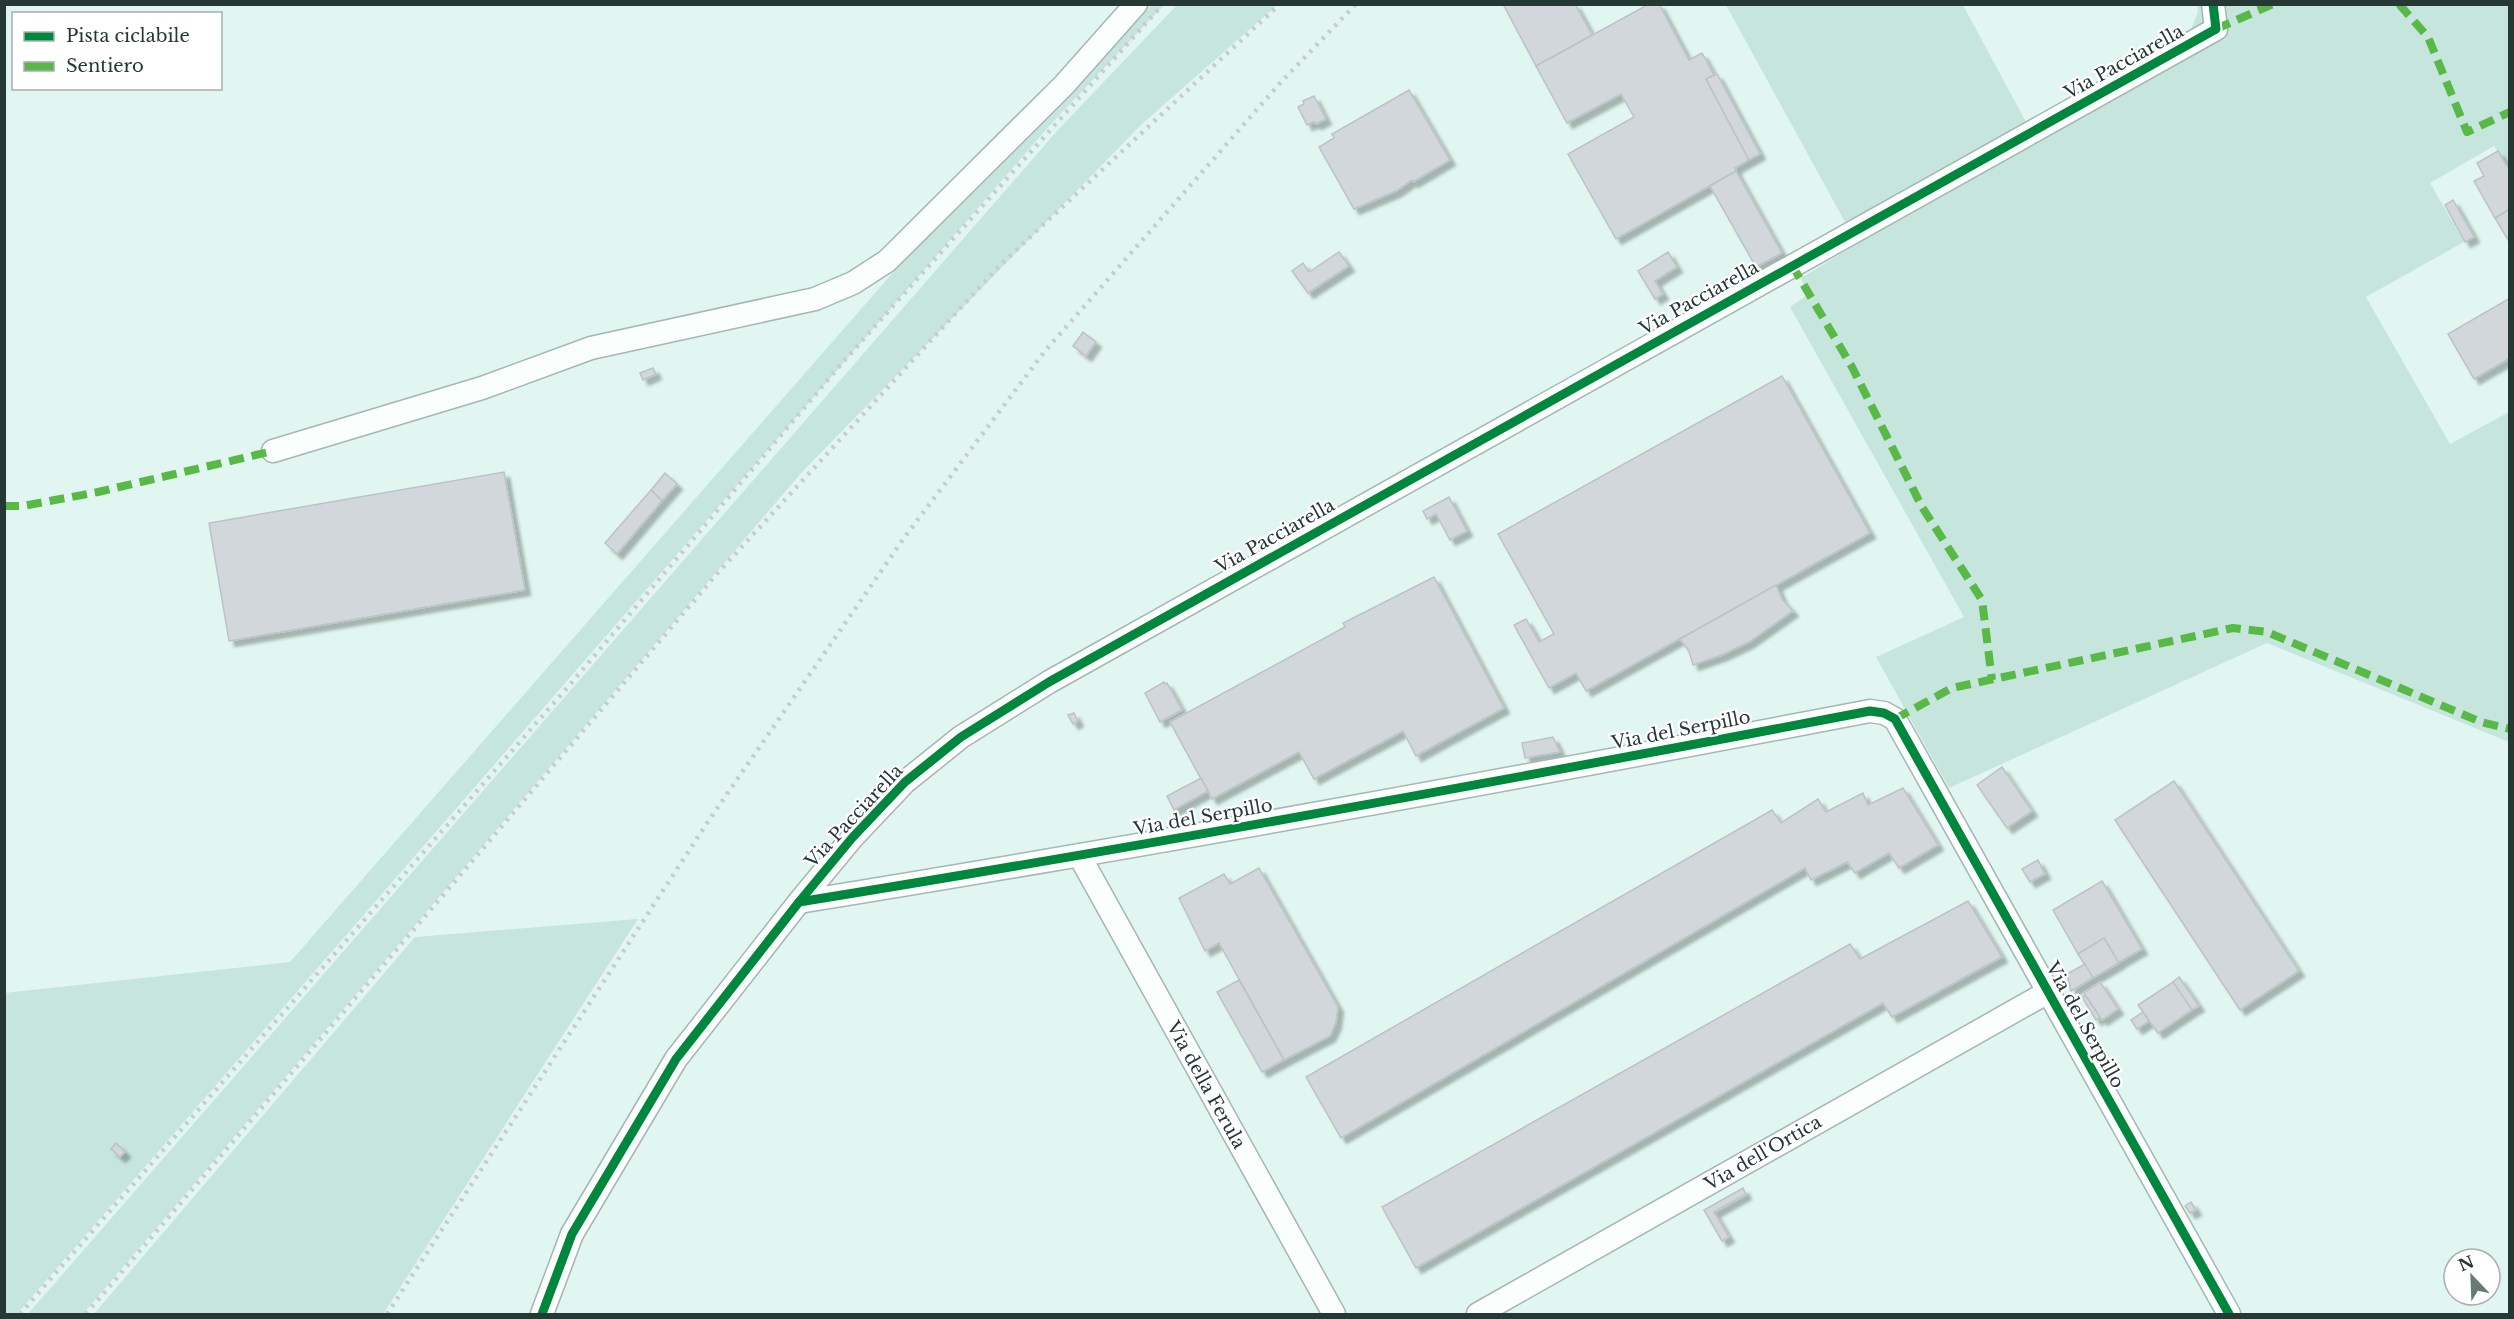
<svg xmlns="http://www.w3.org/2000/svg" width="2514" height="1319" viewBox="0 0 2514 1319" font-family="'Libre Baskerville',serif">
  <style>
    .green { fill: #c6e5dd }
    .building { fill: #d1d7db; stroke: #bcc2c6; stroke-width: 1.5; filter: url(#shadow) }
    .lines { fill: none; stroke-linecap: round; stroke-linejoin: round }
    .street-casing { stroke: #a5b7b2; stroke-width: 25 }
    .street { stroke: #fafefd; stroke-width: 22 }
    .rail { stroke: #c7cdcb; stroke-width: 4.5; stroke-dasharray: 3 6; stroke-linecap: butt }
    .quiet { stroke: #58b947; stroke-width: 8; stroke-dasharray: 15 8; stroke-linecap: butt }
    .cycleway-casing { stroke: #fff; stroke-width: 13 }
    .cycleway { stroke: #00873e; stroke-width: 9 }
    .labels { text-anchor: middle; stroke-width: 4.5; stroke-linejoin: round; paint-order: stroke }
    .street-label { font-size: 18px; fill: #263834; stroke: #fff }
  </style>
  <defs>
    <filter id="shadow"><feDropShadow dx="5.5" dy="5.5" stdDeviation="1.5" flood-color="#0004"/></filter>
  </defs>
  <rect width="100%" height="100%" fill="#e1f6f0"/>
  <g class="green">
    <polygon points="1127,5 1164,5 1050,125 17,1314 4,1314 4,993 290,962"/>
    <polygon points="1177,5 1277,5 1141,125 802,472 83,1314 28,1314 1057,131"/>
    <polygon points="1726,5 1963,5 2026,122 2189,35 2198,12 2197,5 2509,5 2509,172 2494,146 2430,183 2464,242 2366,297 2450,444 2509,412 2509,742 2267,643 1949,788 1876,657 1964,617 1790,307 1807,295 1801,278 1857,244"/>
    <polygon points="638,919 383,1314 94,1314 415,937"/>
  </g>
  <g class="building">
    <polygon points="1503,4 1575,4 1592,35 1536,66"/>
    <polygon points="1649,4 1659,4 1689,60 1702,53 1714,75 1706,79 1749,160 1735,168 1736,171 1616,239 1568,154 1634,117 1621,94 1567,123 1536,66"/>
    <polygon points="1717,74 1760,154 1749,160 1706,79"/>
    <polygon points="1409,90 1450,160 1413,182 1412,180 1396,191 1354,209 1319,147 1334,138 1332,134"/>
    <polygon points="1314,96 1326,119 1316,124 1314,122 1307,125 1298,107 1304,104 1303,101"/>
    <polygon points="2498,151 2510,171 2510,209 2495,218 2474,181 2484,176 2477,163"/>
    <polygon points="1736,171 1782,253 1756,267 1710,186"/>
    <polygon points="2453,200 2474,237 2465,242 2445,205"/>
    <polygon points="2510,209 2510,243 2495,218"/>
    <polygon points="1339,252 1349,266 1308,293 1292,271 1303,263 1309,272"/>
    <polygon points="1668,252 1677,267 1655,281 1663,294 1655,299 1638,271"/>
    <polygon points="2510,298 2510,358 2474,379 2448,334"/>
    <polygon points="1083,332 1096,342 1086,356 1073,346"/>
    <polygon points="653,368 656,374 643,380 640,373"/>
    <polygon points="1782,376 1870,533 1586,691 1576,673 1549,688 1514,625 1526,619 1539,642 1554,634 1498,534"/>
    <polygon points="504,472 525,590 229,641 209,523"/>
    <polygon points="665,473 677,484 662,501 651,490"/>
    <polygon points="651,490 662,501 617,554 605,543"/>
    <polygon points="1449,497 1467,531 1450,540 1436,514 1427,519 1423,511"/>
    <polygon points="1434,577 1504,708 1416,756 1403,731 1314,779 1299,752 1212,799 1170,722 1345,627 1343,623"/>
    <polygon points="1776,585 1782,599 1793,611 1749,642 1722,655 1693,665 1689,651 1680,639"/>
    <polygon points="1164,682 1165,684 1167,683 1182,710 1160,722 1145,693"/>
    <polygon points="1074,713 1078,721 1073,724 1068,715"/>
    <polygon points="1553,737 1560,752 1525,758 1522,743"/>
    <polygon points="2002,767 2032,811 2007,828 1977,785"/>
    <polygon points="1201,778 1208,791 1174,810 1167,796"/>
    <polygon points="2174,781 2299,971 2240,1010 2115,820"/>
    <polygon points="1903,788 1938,845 1899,868 1889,853 1855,873 1847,862 1811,880 1805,868 1341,1138 1306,1077 1772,810 1781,823 1818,799 1826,812 1863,793 1868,805"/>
    <polygon points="2038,860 2045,874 2030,882 2022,869"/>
    <polygon points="1259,868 1338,1007 1336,1023 1330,1036 1284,1060 1219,943 1205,951 1179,898 1224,874 1230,884"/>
    <polygon points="2102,881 2142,949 2118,963 2104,938 2078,954 2053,910"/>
    <polygon points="1968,901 2002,957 1892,1017 1883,1003 1416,1268 1382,1207 1850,944 1860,959"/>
    <polygon points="2104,938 2119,963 2093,978 2078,954"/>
    <polygon points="2085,964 2093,978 2071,991 2067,974"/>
    <polygon points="2179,977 2199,1006 2192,1010 2173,982"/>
    <polygon points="1239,980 1284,1060 1262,1072 1217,992"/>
    <polygon points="2100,982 2118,1009 2102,1020 2084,993"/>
    <polygon points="2173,982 2192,1010 2158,1033 2138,1005"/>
    <polygon points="2085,995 2100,1017 2096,1020 2082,997"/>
    <polygon points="2143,1012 2149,1021 2137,1029 2131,1020"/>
    <polygon points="116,1143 125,1152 120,1157 111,1149"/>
    <polygon points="1743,1188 1746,1194 1714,1212 1729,1237 1722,1241 1704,1210"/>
    <polygon points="2191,1202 2196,1210 2190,1213 2185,1206"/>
  </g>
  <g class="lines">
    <defs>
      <g id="street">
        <polyline points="273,451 482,388 591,348 815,299 853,283 887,261 1064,85 1136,4"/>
        <polyline points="1079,855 1334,1314"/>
        <path d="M799 902C1157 844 1514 779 1870 711L1884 713 1895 719 2229 1314"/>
        <polyline points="542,1314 572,1234 676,1059 799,902 852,838 905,782 961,737 1049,682 2216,29 2213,4"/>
        <polyline points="1478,1314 2048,992"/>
      </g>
    </defs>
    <use href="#street" class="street-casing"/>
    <use href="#street" class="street"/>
    <g class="rail">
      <polyline points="20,1314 573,681 843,362 1163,4"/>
      <polyline points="86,1314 716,575 999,266 1280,4"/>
      <polyline points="387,1314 707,823 904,538 1045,351 1282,81 1356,4"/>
    </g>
    <g class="quiet">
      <polyline points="2399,4 2428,37 2467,132 2510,112"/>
      <polyline points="2216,29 2273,4"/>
      <polyline points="1792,265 1852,367 1922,507 1982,600 1992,680"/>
      <polyline points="4,506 23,506 98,492 273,451"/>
      <polyline points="1895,719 1952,688 2233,628 2267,632 2481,722 2510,729"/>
    </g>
    <defs>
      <g id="cycleway">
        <path d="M799 902C1157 844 1514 779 1870 711L1884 713 1895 719 2229 1314"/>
        <polyline points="542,1314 572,1234 676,1059 799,902 852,838 905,782 961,737 1049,682 2216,29 2213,4"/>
      </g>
    </defs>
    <use href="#cycleway" class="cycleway-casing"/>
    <use href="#cycleway" class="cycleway"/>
  </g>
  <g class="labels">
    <g class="street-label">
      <text transform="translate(2124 62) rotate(-29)" y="6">Via Pacciarella</text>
      <text transform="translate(1699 298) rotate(-29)" y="6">Via Pacciarella</text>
      <text transform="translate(1275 536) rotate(-29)" y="6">Via Pacciarella</text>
      <text transform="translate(1681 730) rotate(-11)" y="6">Via del Serpillo</text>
      <text transform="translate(854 816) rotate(-47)" y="6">Via Pacciarella</text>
      <text transform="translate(1203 817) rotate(-10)" y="6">Via del Serpillo</text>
      <text transform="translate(2085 1025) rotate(61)" y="6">Via del Serpillo</text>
      <text transform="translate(1206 1085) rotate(61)" y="6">Via della Ferula</text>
      <text transform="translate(1763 1153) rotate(-30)" y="6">Via dell'Ortica</text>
    </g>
  </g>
  <rect width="2514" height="1319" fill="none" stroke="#263834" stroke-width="12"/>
  <rect x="12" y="12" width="210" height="78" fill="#ffffff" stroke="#a8afae" stroke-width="1.5"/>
  <rect x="24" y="32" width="30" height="9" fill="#00873e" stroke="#a8afae" stroke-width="1.5"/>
  <text x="66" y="42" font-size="18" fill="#263834">Pista ciclabile</text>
  <rect x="24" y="62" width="30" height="9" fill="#58b947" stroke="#a8afae" stroke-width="1.5"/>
  <text x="66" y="72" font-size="18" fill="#263834">Sentiero</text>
  <g transform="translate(2472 1277) rotate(337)"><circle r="28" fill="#ffffff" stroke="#a8afae" stroke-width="1.5"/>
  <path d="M0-4.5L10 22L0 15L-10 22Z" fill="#677a76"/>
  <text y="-9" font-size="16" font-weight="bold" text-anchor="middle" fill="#263834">N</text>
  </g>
</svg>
